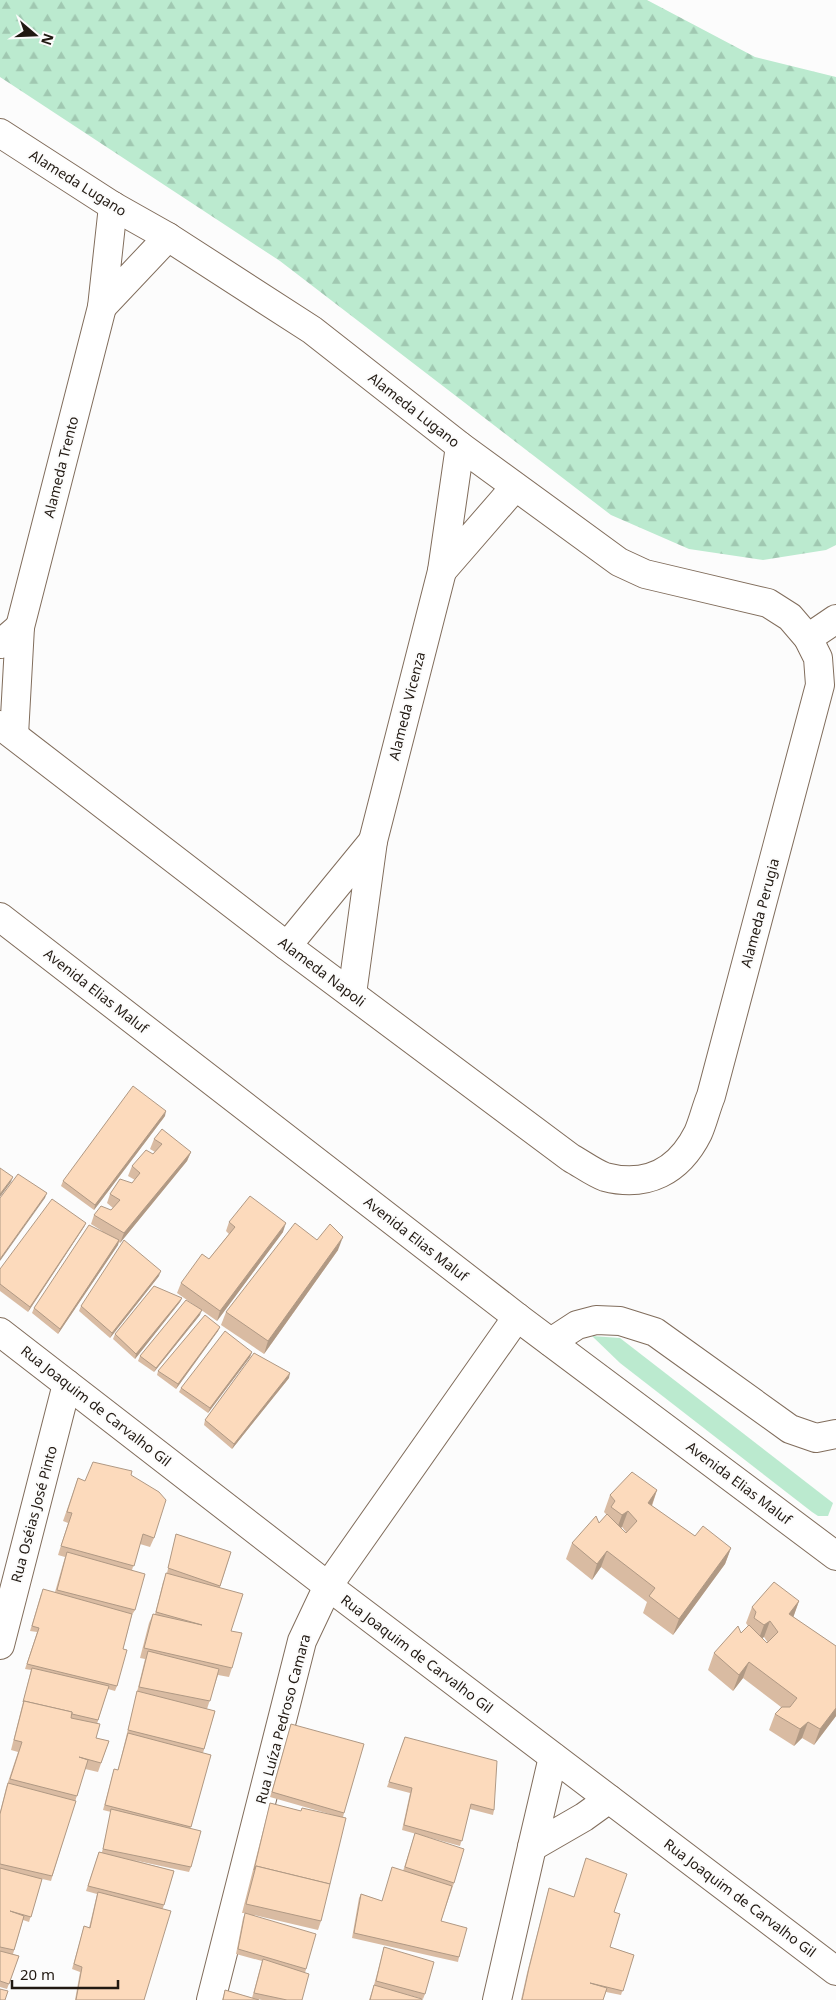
<svg xmlns="http://www.w3.org/2000/svg" width="836" height="2000" viewBox="0 0 836 2000" font-family="'Noto Sans',sans-serif">
  <style>
    .grass { fill: #bbeacf }
    .forest { fill: url(#forest-firs) }
    .lines { fill: none; stroke-linecap: round; stroke-linejoin: round }
    .street-casing { stroke: #816d5c; stroke-width: 30 }
    .secondary-casing { stroke: #816d5c; stroke-width: 30 }
    .street { stroke: #fff; stroke-width: 28 }
    .secondary { stroke: #fff; stroke-width: 28 }
    .wall { fill: #d9bba2; fill-rule: evenodd }
    .shaded-wall { fill: #b09984 }
    .building { fill: #fcdabc; stroke: #b09984 }
    .labels { text-anchor: middle; stroke-width: 4; stroke-linejoin: round; paint-order: stroke }
    .street-label { font-size: 14px; fill: #211912; stroke: #fcfcfc }
  </style>
  <defs>
    <pattern id="forest-firs" width="22" height="20" patternUnits="userSpaceOnUse" patternTransform="scale(1.25)"><rect width="22" height="20" fill="#bbeacf"/><path d="M5 1l3.5 6h-7zM16 11l3.5 6h-7z" fill="#a0c8b1"/></pattern>
  </defs>
  <rect width="100%" height="100%" fill="#fcfcfc"/>
  <polygon class="grass" points="592,1336 620,1338 833,1503 828,1516 818,1516 812,1512 620,1363"/>
  <polygon class="forest" points="0,0 647,0 755,57 836,77 836,545 826,550 763,560 689,549 611,515 280,261 0,77"/>
  <g class="lines">
    <defs>
      <g id="street">
        <path d="M0 133 113 206 168 237 312 330 460 446 619 562 645 574 768 603 790 617 808 638 818 658 820 685 711 1096C706 1108 703 1122 698 1133 679 1171 647 1188 605 1177 594 1173 582 1164 571 1158L287 946 0 725"/>
        <polyline points="113,206 102,307 168,237"/>
        <polyline points="460,446 442,571 515,487"/>
        <polyline points="20,627 102,307"/>
        <polyline points="808,638 836,619"/>
        <polyline points="0,644 20,627 14,735"/>
        <polyline points="373,841 442,571"/>
        <polyline points="287,946 373,841 352,994"/>
        <polyline points="551,1342 577,1325 596,1320 620,1321 655,1332 790,1429 816,1438 836,1434"/>
        <polyline points="0,1645 67,1384"/>
        <polyline points="553,1757 532,1847 584,1817 609,1799"/>
        <polyline points="211,2000 302,1641 328,1586"/>
        <polyline points="497,2000 532,1847"/>
      </g>
      <g id="secondary">
        <polyline points="0,917 517,1317 836,1556"/>
        <polyline points="0,1332 328,1586 836,1971"/>
        <polyline points="328,1586 517,1317"/>
      </g>
    </defs>
    <use href="#street" class="street-casing"/>
    <use href="#secondary" class="secondary-casing"/>
    <use href="#street" class="street"/>
    <use href="#secondary" class="secondary"/>
  </g>
  <g class="wall">
    <polygon points="165,1116 94,1210 61,1186 63,1181"/>
    <polygon points="154,1139 191,1152 187,1161 120,1243 119,1242 118,1245 58,1334 32,1313 34,1308 102,1231 91,1224 94,1215 111,1210 113,1208 107,1203 110,1194 132,1183 135,1180 128,1176 132,1166 155,1152 150,1149"/>
    <polygon points="229,1222 283,1232 217,1321 177,1293 181,1283 209,1259 229,1234 226,1231"/>
    <polygon points="86,1223 84,1227 28,1312 0,1291 0,1269"/>
    <polygon points="317,1240 338,1250 264,1354 221,1325 226,1312"/>
    <polygon points="159,1276 110,1338 79,1311 81,1306"/>
    <polygon points="182,1298 180,1302 135,1359 113,1339 115,1334"/>
    <polygon points="200,1315 154,1372 138,1361 140,1356"/>
    <polygon points="220,1327 218,1331 176,1389 157,1375 158,1371"/>
    <polygon points="252,1352 250,1357 208,1413 179,1392 181,1388"/>
    <polygon points="289,1378 232,1449 204,1425 205,1420"/>
    <polygon points="131,1475 154,1538 150,1547 140,1544 132,1570 135,1610 132,1615 123,1649 117,1686 115,1691 108,1689 97,1724 96,1738 109,1741 98,1772 85,1769 51,1881 16,1873 42,1879 29,1922 23,1920 13,1954 19,1956 7,1989 0,1987 0,1812 6,1788 18,1752 11,1750 31,1670 25,1669 37,1632 30,1631 41,1594 55,1592 65,1557 58,1555 68,1523 63,1521 78,1478 85,1481"/>
    <path d="M657 1490 652 1506 695 1536 731 1548 725 1564 673 1635 643 1613 647 1602 601 1567 592 1580 566 1559 572 1543 599 1523 607 1515 604 1512 610 1495ZM622 1527 626 1532V1533L621 1528Z"/>
    <polygon points="176,1534 231,1552 220,1587 231,1631 232,1668 229,1677 218,1675 207,1709 215,1711 203,1753 211,1755 190,1829 191,1867 189,1872 133,1860 174,1871 163,1908 144,2000 75,2000 80,1972 72,1969 84,1926 89,1928 97,1894 86,1891 99,1852 102,1852 111,1812 103,1810 114,1769 118,1770 145,1659 140,1658 149,1623 153,1614 155,1614 163,1582 167,1573"/>
    <path d="M799 1601 793 1617 836 1646V1716L814 1745 802 1738 794 1746 769 1730 775 1714 781 1707 743 1678 733 1691 708 1670 714 1653 741 1633 748 1626 746 1623 752 1607ZM764 1637 768 1643H767L762 1638Z"/>
    <polygon points="291,1724 344,1813 343,1817 321,1921 318,1930 254,1915 306,1969 305,1973 302,2000 262,2000 252,1998 259,2000 222,2000 225,1990 252,1998 262,1961 236,1954 243,1918 245,1913 242,1913 270,1803 301,1811 333,1815 270,1797"/>
    <polygon points="405,1737 494,1810 493,1815 470,1809 460,1846 402,1830 410,1793 387,1787"/>
    <polygon points="415,1833 454,1883 441,1921 459,1957 458,1962 352,1938 359,1898 361,1894 382,1901 403,1871"/>
    <polygon points="549,1888 614,1912 610,1947 634,1955 621,1995 606,1992 603,2000 521,2000 527,1973"/>
    <polygon points="384,1947 425,1994 423,1999 405,1994 422,2000 369,2000 374,1985"/>
  </g>
  <g class="shaded-wall">
    <polygon points="166,1111 165,1116 94,1210 95,1205"/>
    <polygon points="191,1152 187,1161 120,1243 124,1233"/>
    <polygon points="13,1177 11,1182 0,1197 0,1194"/>
    <polygon points="47,1193 45,1198 0,1261 0,1259"/>
    <polygon points="86,1223 84,1227 28,1312 30,1307"/>
    <polygon points="286,1223 283,1232 217,1321 220,1311"/>
    <polygon points="343,1237 338,1250 264,1354 268,1341"/>
    <polygon points="119,1240 118,1245 58,1334 60,1329"/>
    <polygon points="161,1271 159,1276 110,1338 112,1333"/>
    <polygon points="182,1298 180,1302 135,1359 136,1354"/>
    <polygon points="202,1310 200,1315 154,1372 156,1368"/>
    <polygon points="220,1327 218,1331 176,1389 178,1384"/>
    <polygon points="252,1352 250,1357 208,1413 210,1408"/>
    <polygon points="290,1373 289,1378 232,1449 234,1444"/>
    <polygon points="657,1490 651,1507 648,1503"/>
    <polygon points="628,1511 622,1527 616,1531 622,1515"/>
    <polygon points="731,1548 725,1564 673,1635 679,1619"/>
    <polygon points="607,1551 601,1567 592,1580 597,1564"/>
    <polygon points="799,1601 793,1618 789,1614"/>
    <polygon points="770,1621 764,1637 758,1641 764,1625"/>
    <polygon points="749,1662 743,1678 733,1691 739,1675"/>
    <polygon points="836,1708 836,1716 814,1745 820,1729"/>
    <polygon points="808,1722 802,1738 794,1746 800,1729"/>
  </g>
  <g class="building">
    <polygon points="133,1086 166,1111 95,1205 63,1181"/>
    <polygon points="162,1129 191,1152 124,1233 94,1215 101,1206 111,1210 120,1200 110,1194 120,1179 132,1183 140,1173 132,1166 146,1150 153,1154 162,1144 154,1139"/>
    <polygon points="0,1168 13,1177 0,1194"/>
    <polygon points="18,1174 47,1193 0,1259 0,1198"/>
    <polygon points="250,1196 286,1223 220,1311 181,1283 202,1254 209,1259 235,1227 229,1222"/>
    <polygon points="52,1199 86,1223 30,1307 0,1284 0,1269"/>
    <polygon points="295,1223 317,1240 330,1224 343,1237 268,1341 226,1312"/>
    <polygon points="89,1225 119,1240 60,1329 34,1308"/>
    <polygon points="124,1240 161,1271 112,1333 81,1306"/>
    <polygon points="154,1286 182,1298 136,1354 115,1334"/>
    <polygon points="186,1300 202,1310 156,1368 140,1356"/>
    <polygon points="205,1315 220,1327 178,1384 158,1371"/>
    <polygon points="225,1331 252,1352 210,1408 181,1388"/>
    <polygon points="254,1353 290,1373 234,1444 205,1420"/>
    <polygon points="93,1462 132,1471 131,1475 159,1492 166,1500 154,1538 143,1534 134,1566 61,1546 72,1513 67,1512 78,1478 85,1481"/>
    <polygon points="632,1472 657,1490 648,1503 695,1536 703,1526 731,1548 679,1619 649,1596 655,1588 607,1551 597,1564 572,1543 596,1516 599,1523 607,1514 626,1533 637,1521 628,1511 622,1515 611,1507 615,1501 610,1495"/>
    <polygon points="176,1534 231,1552 220,1586 168,1568"/>
    <polygon points="67,1552 145,1574 135,1610 57,1590"/>
    <polygon points="166,1573 243,1594 231,1631 242,1633 232,1668 144,1648 153,1614 202,1625 156,1612"/>
    <polygon points="774,1582 799,1601 789,1614 836,1646 836,1708 820,1729 808,1722 800,1729 775,1714 782,1707 790,1707 797,1698 749,1662 739,1675 714,1653 738,1626 741,1633 749,1625 767,1643 778,1632 770,1621 764,1625 754,1618 756,1612 752,1607"/>
    <polygon points="43,1589 132,1614 123,1649 127,1650 117,1686 27,1664 39,1628 32,1626"/>
    <polygon points="148,1651 219,1669 210,1701 139,1687"/>
    <polygon points="32,1668 109,1686 98,1720 72,1714 72,1712 24,1701 23,1702"/>
    <polygon points="137,1691 215,1711 204,1749 128,1730"/>
    <polygon points="24,1701 72,1712 71,1718 100,1724 96,1738 109,1741 101,1763 79,1757 88,1760 77,1796 10,1779 22,1742 14,1740"/>
    <polygon points="291,1724 364,1744 344,1813 272,1792"/>
    <polygon points="128,1733 211,1755 191,1827 105,1805 114,1769 118,1770"/>
    <polygon points="405,1737 497,1761 494,1810 471,1804 462,1841 404,1825 412,1788 389,1782"/>
    <polygon points="8,1783 76,1801 52,1876 0,1864 0,1814"/>
    <polygon points="270,1803 301,1811 302,1808 346,1818 330,1884 256,1866 254,1870"/>
    <polygon points="111,1809 201,1831 191,1867 103,1849"/>
    <polygon points="415,1833 464,1849 454,1883 405,1867"/>
    <polygon points="99,1852 174,1871 164,1905 88,1886"/>
    <polygon points="586,1858 627,1874 614,1912 620,1914 610,1947 634,1955 623,1991 590,1983 607,1988 603,2000 522,2000 529,1968 549,1888 574,1897"/>
    <polygon points="256,1866 330,1884 321,1921 246,1904"/>
    <polygon points="392,1867 452,1886 441,1921 467,1928 459,1957 354,1933 361,1894 382,1901"/>
    <polygon points="0,1868 42,1879 31,1917 10,1911 24,1916 14,1950 0,1947"/>
    <polygon points="98,1892 171,1911 144,2000 76,2000 82,1967 74,1964 84,1926 90,1928"/>
    <polygon points="245,1913 316,1934 306,1969 238,1949"/>
    <polygon points="384,1947 434,1962 425,1994 376,1981"/>
    <polygon points="0,1951 19,1956 9,1984 0,1981"/>
    <polygon points="263,1959 309,1974 302,2000 287,2000 254,1993"/>
    <polygon points="374,1985 422,1999 422,2000 370,2000"/>
    <polygon points="0,1989 8,1991 5,2000 0,2000"/>
    <polygon points="225,1990 259,2000 223,2000"/>
  </g>
  <g class="labels">
    <g class="street-label">
      <text transform="translate(78 183) rotate(32)" y="5">Alameda Lugano</text>
      <text transform="translate(414 410) rotate(38)" y="5">Alameda Lugano</text>
      <text transform="translate(61 467) rotate(-76)" y="5">Alameda Trento</text>
      <text transform="translate(407 706) rotate(-76)" y="5">Alameda Vicenza</text>
      <text transform="translate(760 913) rotate(-75)" y="5">Alameda Perugia</text>
      <text transform="translate(322 972) rotate(37)" y="5">Alameda Napoli</text>
      <text transform="translate(96 991) rotate(38)" y="5">Avenida Elias Maluf</text>
      <text transform="translate(416 1239) rotate(38)" y="5">Avenida Elias Maluf</text>
      <text transform="translate(96 1406) rotate(38)" y="5">Rua Joaquim de Carvalho Gil</text>
      <text transform="translate(739 1483) rotate(37)" y="5">Avenida Elias Maluf</text>
      <text transform="translate(34 1514) rotate(-75)" y="5">Rua Oséias José Pinto</text>
      <text transform="translate(417 1654) rotate(37)" y="5">Rua Joaquim de Carvalho Gil</text>
      <text transform="translate(283 1719) rotate(-75)" y="5">Rua Luíza Pedroso Camara</text>
      <text transform="translate(740 1898) rotate(37)" y="5">Rua Joaquim de Carvalho Gil</text>
    </g>
  </g>
  <g transform="translate(35 35) rotate(109)" stroke="#fcfcfc" stroke-width="4" paint-order="stroke">
  <path d="M0-4L9 19L0 12L-9 19Z" fill="#211912"/>
  <text y="-8" font-size="14" font-weight="bold" text-anchor="middle" fill="#211912">N</text>
  </g>
  <path d="M12 1980v8h106v-8" fill="none" stroke="#211912" stroke-width="2.5"/>
  <text x="20" y="1980" font-size="15" fill="#211912" stroke="#fcfcfc" stroke-width="4" paint-order="stroke">20 m</text>
</svg>
